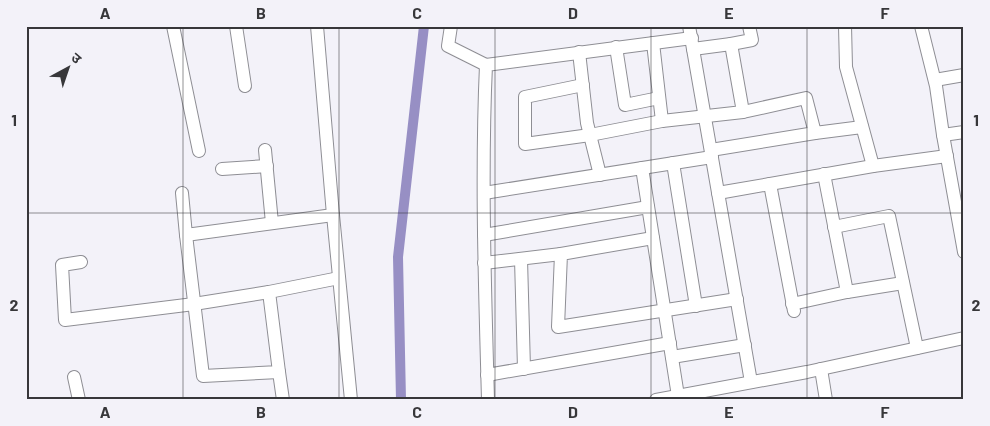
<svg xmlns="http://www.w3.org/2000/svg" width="990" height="426" viewBox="0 0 990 426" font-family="Barlow,'Noto Sans Devanagari',sans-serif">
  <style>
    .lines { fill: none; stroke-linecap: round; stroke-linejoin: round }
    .canal { stroke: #978fc4; stroke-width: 10 }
    .minor-casing { stroke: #8e8e94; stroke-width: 14 }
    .minor { stroke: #fff; stroke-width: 12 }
    .grid { fill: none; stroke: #37373a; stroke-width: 1; stroke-opacity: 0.55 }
    .neatline { fill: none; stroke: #37373a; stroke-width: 2 }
    .grid-label { font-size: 16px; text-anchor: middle; font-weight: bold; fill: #37373a }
  </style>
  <rect width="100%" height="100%" fill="#f3f2f9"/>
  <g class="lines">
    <polyline class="canal" points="401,400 398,257 424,26"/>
    <defs>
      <g id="minor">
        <polyline points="173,26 199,151"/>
        <polyline points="236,26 245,86"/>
        <polyline points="317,26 333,215 351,400"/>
        <polyline points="451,26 448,46 486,65"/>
        <polyline points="689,26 751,382"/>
        <polyline points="845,26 846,67 873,166"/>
        <polyline points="921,26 936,86 943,135 964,252"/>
        <polyline points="653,43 662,121"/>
        <polyline points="731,44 752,40 749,26"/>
        <polyline points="616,47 625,105 659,98"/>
        <polyline points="579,52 587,123 600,175"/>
        <polyline points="935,80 964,75"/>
        <polyline points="583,85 525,97 525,144 590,135 662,121 743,112 731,44 693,49"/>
        <polyline points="743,112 806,98 815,133 862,127"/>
        <polyline points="943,135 964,132"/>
        <polyline points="265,150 272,223"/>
        <polyline points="711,150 815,133"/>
        <polyline points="673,163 696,306"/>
        <polyline points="642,168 678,396"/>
        <polyline points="222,169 267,166"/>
        <polyline points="824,174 847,292"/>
        <polyline points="770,184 794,311"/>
        <polyline points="182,193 186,235 333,215"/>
        <polyline points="484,193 712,157"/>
        <polyline points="718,193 873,166 947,156"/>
        <polyline points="834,227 889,216 917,348"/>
        <polyline points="186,235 203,376 279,372 269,292 339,278"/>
        <polyline points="484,235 648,207"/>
        <polyline points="653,238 561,254 558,327 737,299"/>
        <polyline points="521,259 524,369"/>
        <polyline points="81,262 62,265 65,320 194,304 269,292"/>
        <polyline points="484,263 561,254"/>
        <polyline points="792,304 847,292 903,283"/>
        <polyline points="672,357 745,345"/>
        <polyline points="821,369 826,400"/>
        <polyline points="279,372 283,400"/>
        <polyline points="487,375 670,343"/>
        <polyline points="74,377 79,400"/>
        <path d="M488 400C485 288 481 176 486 65L692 38"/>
        <polyline points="656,400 807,372 964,338"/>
      </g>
    </defs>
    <use href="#minor" class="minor-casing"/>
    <use href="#minor" class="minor"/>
  </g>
  <path class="grid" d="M183 26V400M339 26V400M495 26V400M651 26V400M807 26V400M26 213H964"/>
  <rect width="990" height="426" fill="none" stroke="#f3f2f9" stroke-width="55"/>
  <g transform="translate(68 68) rotate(40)" stroke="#f3f2f9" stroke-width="4" paint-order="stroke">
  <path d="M0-4L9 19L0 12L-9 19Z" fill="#37373a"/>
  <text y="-8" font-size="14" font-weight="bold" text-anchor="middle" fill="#37373a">उ</text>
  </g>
  <rect x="28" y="28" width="934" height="370" class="neatline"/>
  <g class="grid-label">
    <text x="105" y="19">A</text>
    <text x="261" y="19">B</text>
    <text x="417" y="19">C</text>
    <text x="573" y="19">D</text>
    <text x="729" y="19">E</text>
    <text x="885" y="19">F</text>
    <text x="14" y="126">1</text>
    <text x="976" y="126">1</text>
    <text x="14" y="311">2</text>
    <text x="976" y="311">2</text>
    <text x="105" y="418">A</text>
    <text x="261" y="418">B</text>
    <text x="417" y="418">C</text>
    <text x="573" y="418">D</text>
    <text x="729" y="418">E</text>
    <text x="885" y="418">F</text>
  </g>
</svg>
